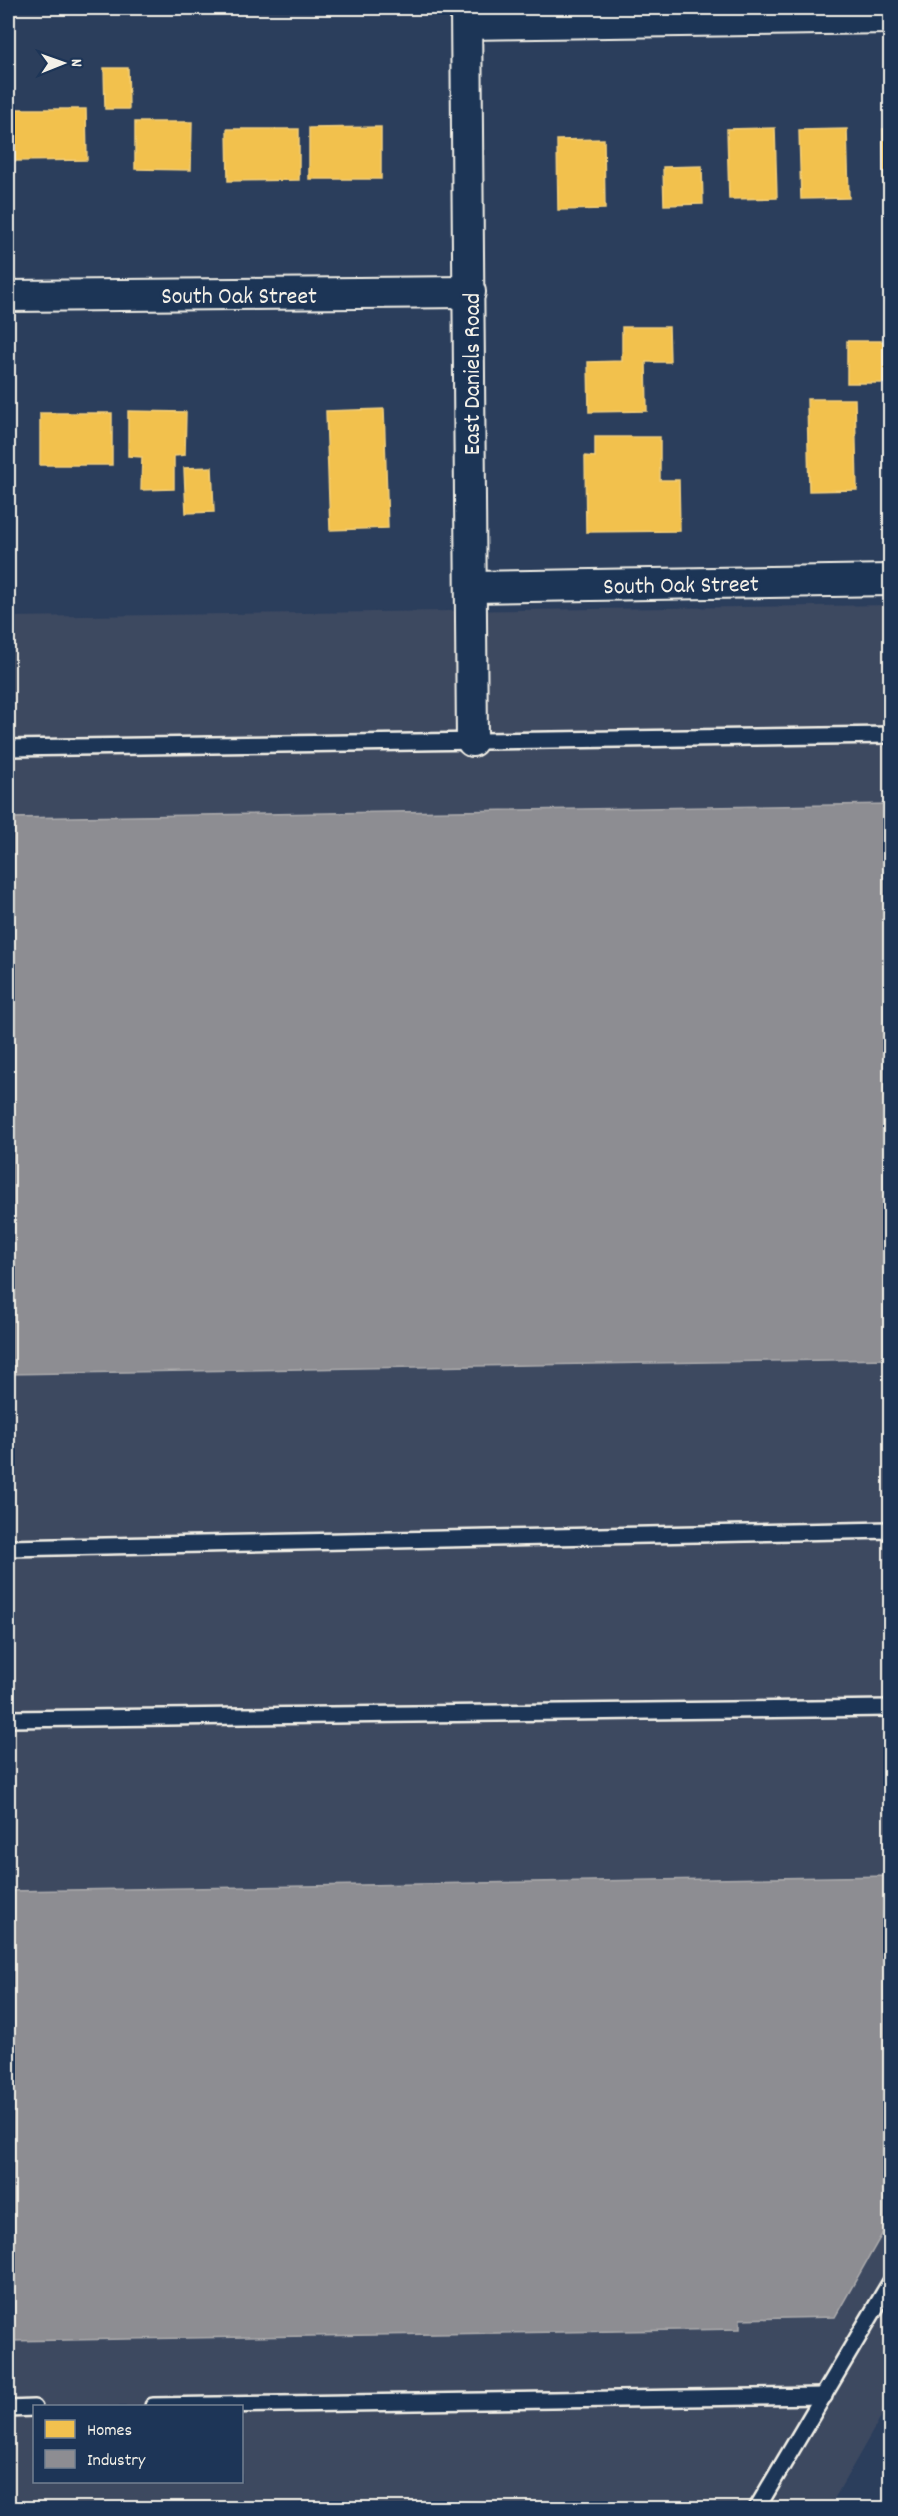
<svg xmlns="http://www.w3.org/2000/svg" width="898" height="2516" viewBox="0 0 898 2516" font-family="Dekko,sans-serif">
  <style>
    .built { fill: #3c4861; fill-rule: evenodd }
    .homes { fill: #f2c14e; stroke: #f3cf7c; stroke-width: 1.5 }
    .industry { fill: #8d8d92; stroke: #acabac; stroke-width: 1.5 }
    .lines { fill: none; stroke-linecap: round; stroke-linejoin: round }
    .service-casing { stroke: #f4f1e8; stroke-width: 20 }
    .minor-casing { stroke: #f4f1e8; stroke-width: 34 }
    .service { stroke: #1d3557; stroke-width: 15 }
    .minor { stroke: #1d3557; stroke-width: 30 }
    .labels { text-anchor: middle; stroke-width: 6; stroke-linejoin: round; paint-order: stroke }
    .street-label { font-size: 24px; fill: #f4f1e8; stroke: #1d3557 }
  </style>
  <rect width="100%" height="100%" fill="#2b3e5c"/>
  <filter id="ink" filterUnits="userSpaceOnUse"><feTurbulence type="fractalNoise" baseFrequency=".0167" numOctaves="2"/><feDisplacementMap in="SourceGraphic" scale="12" xChannelSelector="R" yChannelSelector="G"/><feConvolveMatrix kernelMatrix="1 2 1 2 8 2 1 2 1" color-interpolation-filters="sRGB"/></filter>
  <g filter="url(#ink)">
    <path class="built" d="M890 605V2401L829 2508H8V617ZM34 2406H242V2482H34Z"/>
    <g class="homes">
      <polygon points="104,68 128,68 129,109 105,109"/>
      <polygon points="14,109 86,109 87,160 15,161"/>
      <polygon points="135,122 192,122 191,170 135,169"/>
      <polygon points="381,127 381,179 309,179 309,128"/>
      <polygon points="775,128 777,198 729,199 727,129"/>
      <polygon points="890,128 890,197 884,198 883,129"/>
      <polygon points="227,129 299,129 299,180 228,181"/>
      <polygon points="847,129 849,198 801,199 799,130"/>
      <polygon points="604,139 605,209 558,210 557,140"/>
      <polygon points="702,166 703,204 664,205 663,167"/>
      <polygon points="622,327 669,327 670,362 646,362 647,411 589,412 588,362 622,361"/>
      <polygon points="847,341 889,341 888,383 847,383"/>
      <polygon points="807,399 855,399 857,490 809,491"/>
      <polygon points="384,409 388,528 330,530 326,411"/>
      <polygon points="128,411 186,412 185,455 174,456 174,489 141,490 142,457 128,456"/>
      <rect x="40" y="413" width="72" height="52"/>
      <rect x="8" y="414" width="1" height="61"/>
      <polygon points="595,437 660,437 660,480 679,480 680,531 586,532 585,456 595,457"/>
      <polygon points="212,467 214,512 186,513 184,468"/>
    </g>
    <g class="industry">
      <polygon points="890,804 890,1359 8,1374 8,818"/>
      <polygon points="890,1876 890,2220 835,2317 740,2319 740,2329 8,2341 8,1891"/>
    </g>
    <g class="lines">
      <defs>
        <g id="service">
          <polyline points="8,748 890,735"/>
          <polyline points="8,1548 890,1530"/>
          <polyline points="8,1719 890,1708"/>
          <polyline points="153,2406 824,2396"/>
          <polyline points="8,2409 34,2408"/>
          <polyline points="757,2508 890,2283"/>
        </g>
        <g id="minor">
          <polyline points="466,8 472,741"/>
          <polyline points="467,24 890,18"/>
          <polyline points="8,296 470,292"/>
          <polyline points="472,587 890,580"/>
        </g>
      </defs>
      <use href="#service" class="service-casing"/>
      <use href="#minor" class="minor-casing"/>
      <use href="#service" class="service"/>
      <use href="#minor" class="minor"/>
    </g>
  </g>
  <g class="labels">
    <g class="street-label">
      <text x="239" y="303">South Oak Street</text>
      <text transform="translate(471 374) rotate(-90)" y="8">East Daniels Road</text>
      <text transform="translate(681 584) rotate(-1)" y="8">South Oak Street</text>
    </g>
  </g>
  <rect width="898" height="2516" fill="none" stroke="#1d3557" stroke-width="30"/>
  <rect x="15" y="15" width="868" height="2486" fill="none" stroke="#f4f1e8" stroke-width="2" filter="url(#ink)"/>
  <rect x="33" y="2405" width="210" height="78" fill="#1d3557" stroke="#738091" stroke-width="1.5"/>
  <rect x="45" y="2420" width="30" height="18" fill="#f2c14e" stroke="#738091" stroke-width="1.5"/>
  <text x="87" y="2435" font-size="18" fill="#f4f1e8">Homes</text>
  <rect x="45" y="2450" width="30" height="18" fill="#8d8d92" stroke="#738091" stroke-width="1.5"/>
  <text x="87" y="2465" font-size="18" fill="#f4f1e8">Industry</text>
  <g transform="translate(63 63) rotate(89)" stroke="#1d3557" stroke-width="4.5" paint-order="stroke">
  <path d="M0-4.5L10 22L0 15L-10 22Z" fill="#f4f1e8"/>
  <text y="-9" font-size="16" font-weight="bold" text-anchor="middle" fill="#f4f1e8">N</text>
  </g>
</svg>
